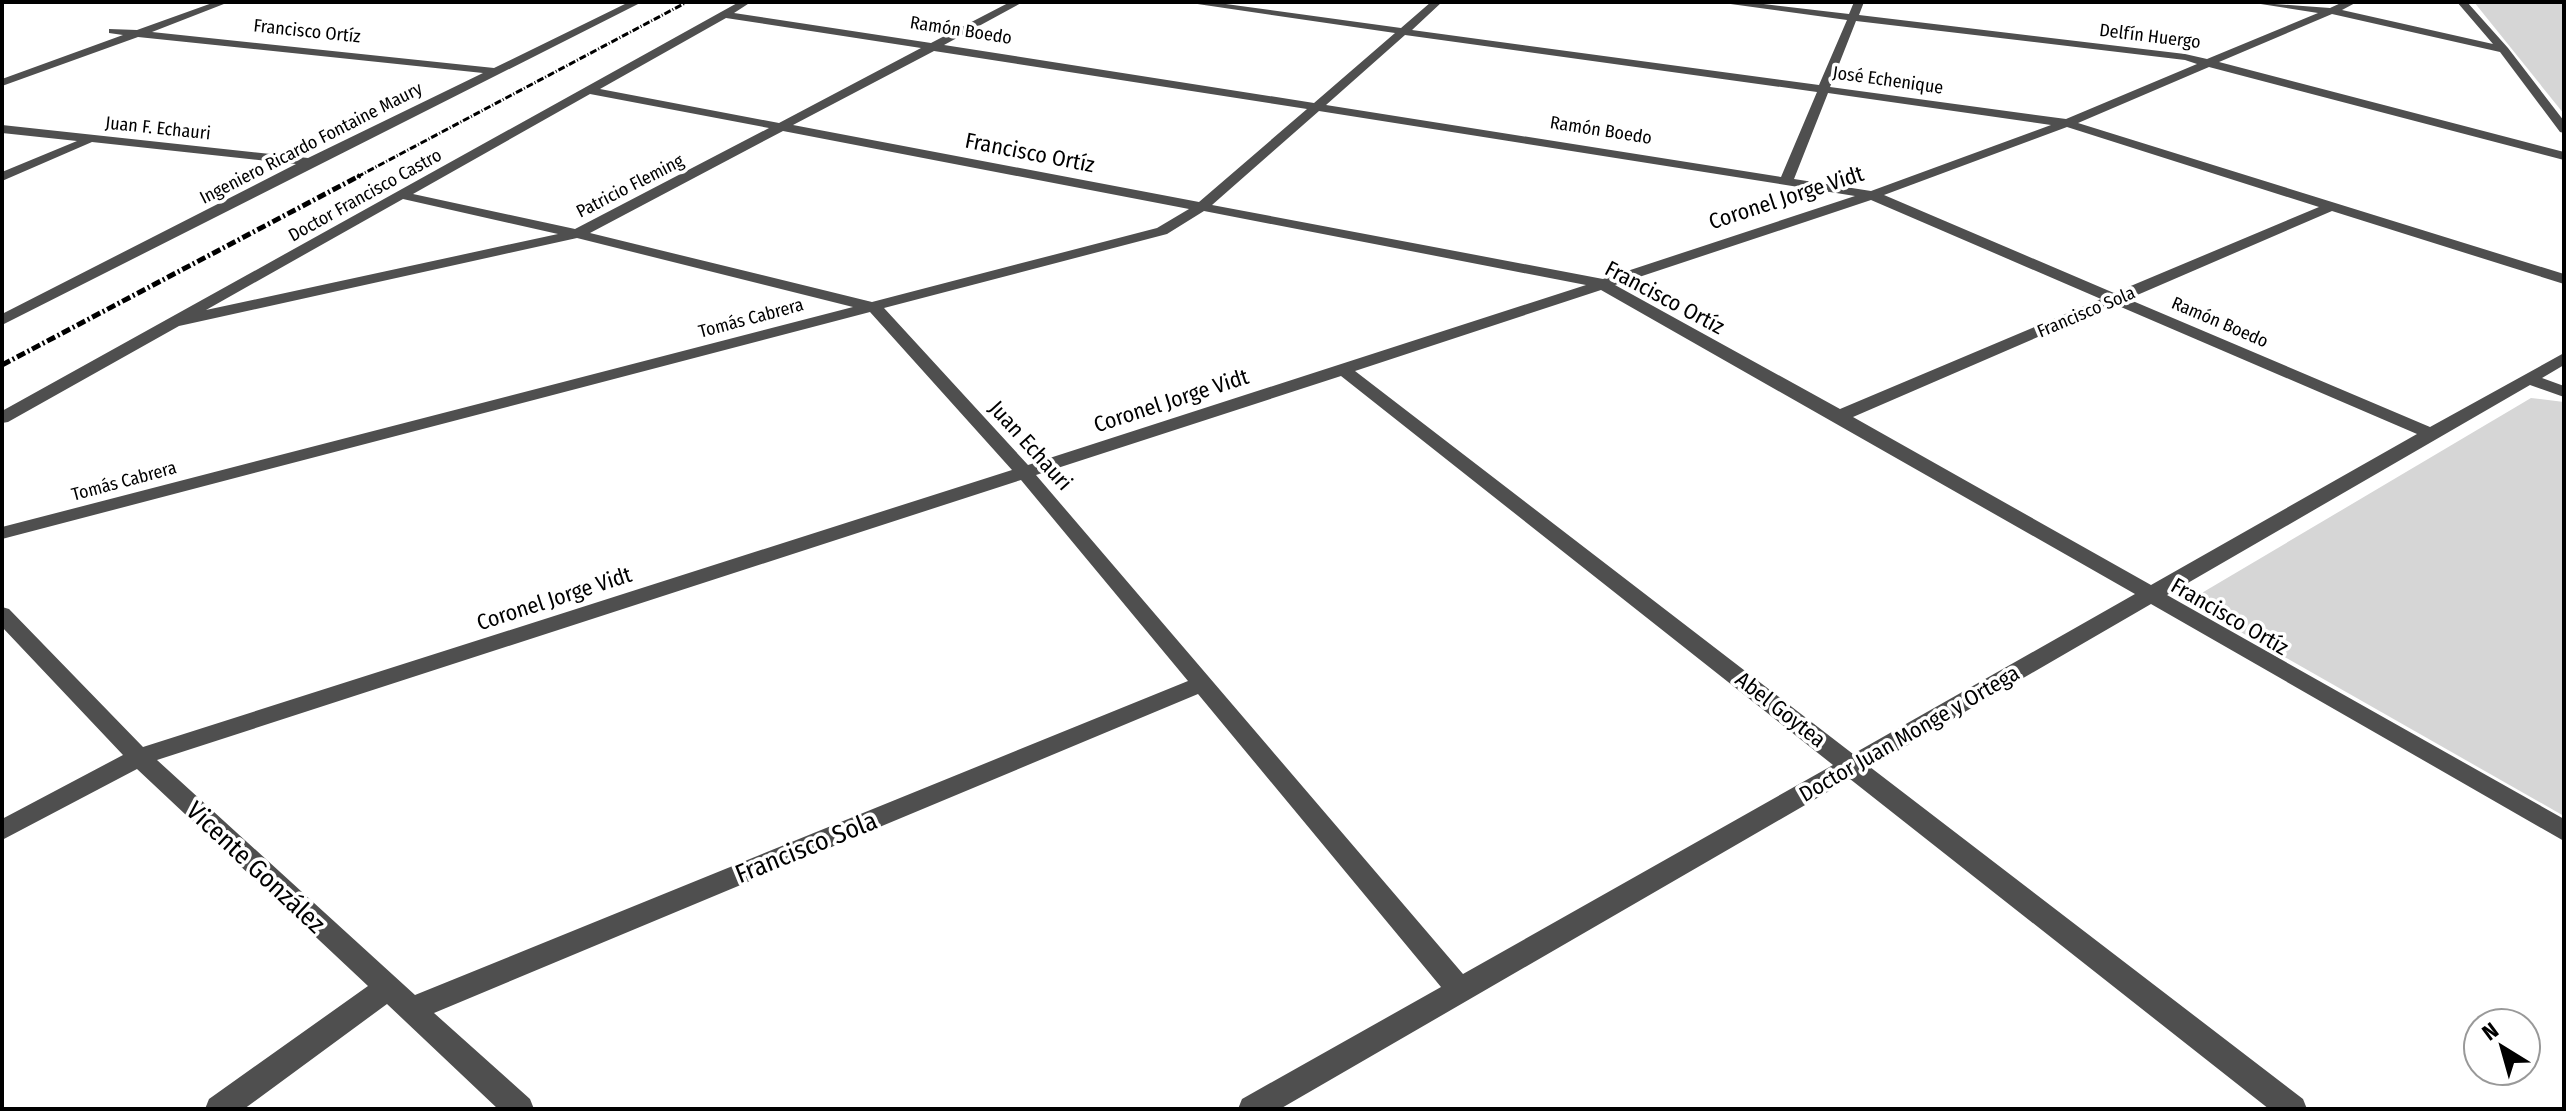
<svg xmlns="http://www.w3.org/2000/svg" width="2566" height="1111" viewBox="0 0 2566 1111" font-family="'Fira Sans Condensed',sans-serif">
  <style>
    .green { fill: #d6d6d6 }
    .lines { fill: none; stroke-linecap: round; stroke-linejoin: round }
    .minor { fill: #4f4f4f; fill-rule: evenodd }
    .rail-far1 { stroke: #000; stroke-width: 3; stroke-dasharray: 7 2 1 2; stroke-linecap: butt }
    .rail { stroke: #000; stroke-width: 5; stroke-dasharray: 9 3 2 3; stroke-linecap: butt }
    .labels { text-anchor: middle; stroke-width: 7; stroke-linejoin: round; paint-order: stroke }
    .far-street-label { font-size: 18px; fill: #000; stroke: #fff }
    .street-label { font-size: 22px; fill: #000; stroke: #fff }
    .near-street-label { font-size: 26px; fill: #000; stroke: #fff }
  </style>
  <rect width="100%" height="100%" fill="#fff"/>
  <g class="green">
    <polygon points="2474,2 2564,2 2564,114"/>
    <polygon points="2531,398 2564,402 2564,816 2209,614 2200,594"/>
  </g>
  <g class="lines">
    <g class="minor">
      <polygon points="215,2 229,2 152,32 494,68 629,2 642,2 2,325 2,314 296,164 92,142 2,181 2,172 77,141 2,133 2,125 308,158 483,73 138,37 2,86 2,79 123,35 109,33 109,29 137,30"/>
      <path d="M739 2H751L734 13 931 43 1010 2H1023L944 45 1314 103 1395 33 1184 2H1211L1401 28 1431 2H1442L1412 30 1819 85 1847 20 1716 2H1747L1849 14 1854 2H1864L1859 15 2185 54 2207 59 2318 13 2248 2 2330 8 2343 2H2357L2342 10 2493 44 2457 2H2467L2508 48 2564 121V133L2560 132 2500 52 2332 14 2219 62 2564 152V160L2209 67 2078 123 2564 274V284L2332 211 2128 299 2430 427 2564 353V365L2542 378 2564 386V397L2530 385 2167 595 2564 819V841L2151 604 1870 767 2303 1099 2307 1109H2269L1850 779 1280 1109H1238L1242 1099 1441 987 1198 694 434 1013 530 1099 534 1109H498L387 1004 244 1109H205L209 1099 368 986 137 769 2 840V819L123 755 2 627V607L9 609 143 747 1012 470 870 312 2 539V527L853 307 577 238 179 326 8 422 2 423V411ZM726 18 921 48 779 123 600 89ZM1856 21 2185 60 2197 64 2066 119 1830 87ZM1405 35 1817 92 1781 177 1326 105ZM934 51 1307 109 1199 202 793 125ZM1828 93 2051 125 1871 191 1794 179ZM590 94 769 128 575 229 413 194ZM1319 111 1855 196 1603 279 1212 205ZM2067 127 2319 207 2114 293 1884 195ZM783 131 1189 209 1157 228 872 302 590 233ZM403 199 558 234 206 310ZM1871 200 2101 299 1840 409 1615 285ZM1204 211 1586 285 1028 465 884 308 1167 234ZM1601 290 2135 594 1853 754 1355 371ZM2114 304 2417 434 2151 585 1853 417ZM1341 376 1833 765 1463 974 1036 475ZM1021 480 1188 681 415 995 157 760Z"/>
    </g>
    <polyline class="rail-far1" points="357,177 687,2"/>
    <polyline class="rail" points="2,365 361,175"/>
  </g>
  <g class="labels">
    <g class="far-street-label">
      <text transform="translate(961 30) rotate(9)" y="6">Ramón Boedo</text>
      <text transform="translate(307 31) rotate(6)" y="6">Francisco Ortíz</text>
      <text transform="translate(2150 36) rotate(7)" y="6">Delfín Huergo</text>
      <text transform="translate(1888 80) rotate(8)" y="6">José Echenique</text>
      <text transform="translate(158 128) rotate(6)" y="6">Juan F. Echauri</text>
      <text transform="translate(1601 130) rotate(9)" y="6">Ramón Boedo</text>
      <text transform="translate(311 143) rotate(-27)" y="6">Ingeniero Ricardo Fontaine Maury</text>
      <text transform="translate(630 186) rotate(-27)" y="6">Patricio Fleming</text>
      <text transform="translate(365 195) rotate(-29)" y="6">Doctor Francisco Castro</text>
      <text transform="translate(2086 312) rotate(-23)" y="6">Francisco Sola</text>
      <text transform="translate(751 318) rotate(-15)" y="6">Tomás Cabrera</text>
      <text transform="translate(2220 322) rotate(23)" y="6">Ramón Boedo</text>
      <text transform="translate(124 481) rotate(-15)" y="6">Tomás Cabrera</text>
    </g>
    <g class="street-label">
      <text transform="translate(1030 152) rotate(11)" y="8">Francisco Ortíz</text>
      <text transform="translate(1786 197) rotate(-18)" y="8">Coronel Jorge Vidt</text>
      <text transform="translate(1665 297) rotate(28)" y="8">Francisco Ortíz</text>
      <text transform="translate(1171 400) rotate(-18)" y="8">Coronel Jorge Vidt</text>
      <text transform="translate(1031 445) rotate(48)" y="8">Juan Echauri</text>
      <text transform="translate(554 598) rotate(-18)" y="8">Coronel Jorge Vidt</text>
      <text transform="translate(2230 616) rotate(30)" y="8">Francisco Ortíz</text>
      <text transform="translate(1781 709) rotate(38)" y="8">Abel Goytea</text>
      <text transform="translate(1909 733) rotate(-30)" y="8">Doctor Juan Monge y Ortega</text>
    </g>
    <g class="near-street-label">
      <text transform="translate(806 847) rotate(-22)" y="9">Francisco Sola</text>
      <text transform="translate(256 867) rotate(43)" y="9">Vicente González</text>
    </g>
  </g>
  <rect width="2566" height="1111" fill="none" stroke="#000000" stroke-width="8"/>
  <g transform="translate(2502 1047) rotate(323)"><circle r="38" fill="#ffffff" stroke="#999999" stroke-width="2"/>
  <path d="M0-6L14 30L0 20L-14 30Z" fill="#000000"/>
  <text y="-12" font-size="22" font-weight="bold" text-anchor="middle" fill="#000000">N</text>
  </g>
</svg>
